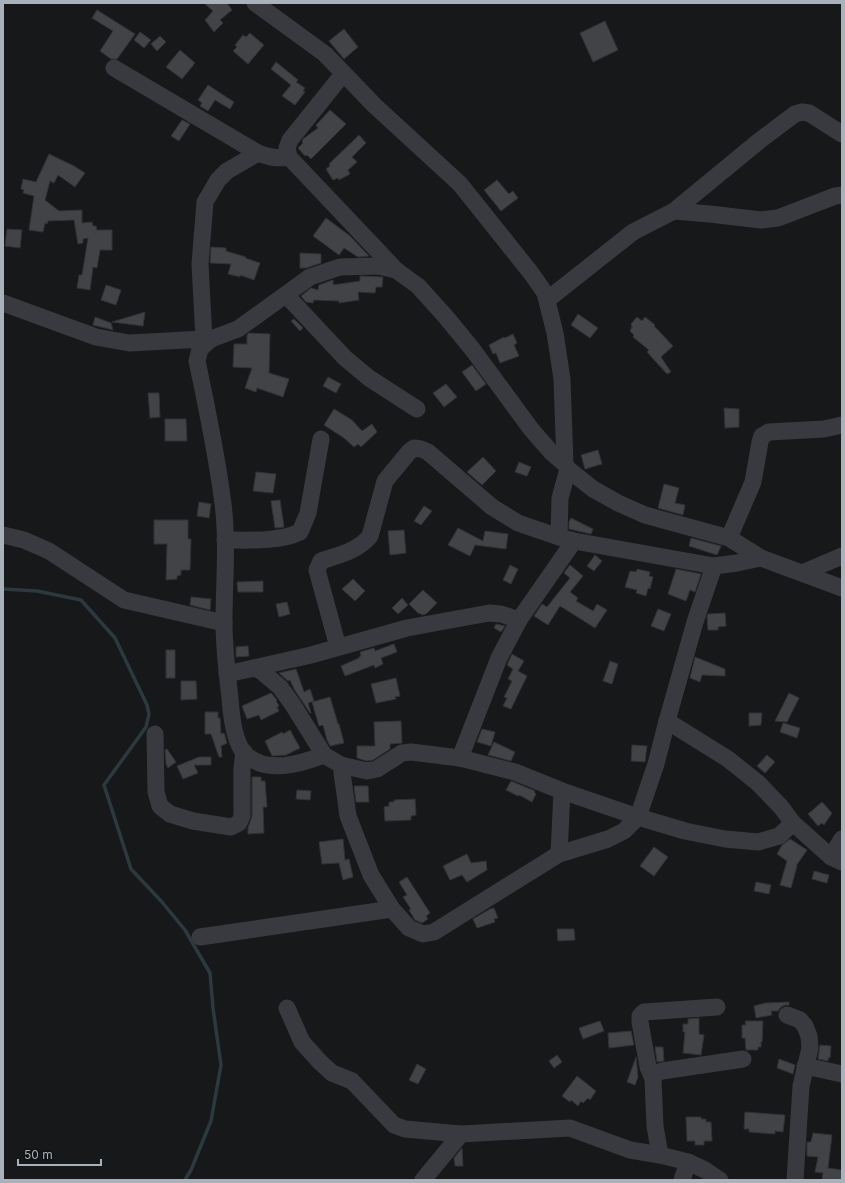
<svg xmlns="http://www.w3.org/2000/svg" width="845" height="1183" viewBox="0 0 845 1183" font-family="Inter,sans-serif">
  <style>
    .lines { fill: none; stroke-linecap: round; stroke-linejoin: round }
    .stream { stroke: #2c393e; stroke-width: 3.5 }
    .building { fill: #414347; stroke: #313236 }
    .minor { stroke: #383a3f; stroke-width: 17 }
  </style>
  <rect width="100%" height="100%" fill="#17181a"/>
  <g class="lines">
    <polyline class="stream" points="3,589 37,591 81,600 115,638 147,705 149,714 146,727 104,785 131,869 162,902 185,930 210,973 213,1008 221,1065 211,1121 191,1170 185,1180"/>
  </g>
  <g class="building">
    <polygon points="204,3 227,3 232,10 220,20 223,23 214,32 205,20 213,11"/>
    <polygon points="97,10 135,34 117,59 111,59 100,51 113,31 92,18"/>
    <polygon points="605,21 618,50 593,62 580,33"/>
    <polygon points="344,29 358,47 344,59 329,41"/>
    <polygon points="140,32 151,40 144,48 134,40"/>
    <polygon points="250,33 264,45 248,64 233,51 237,47 235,45 243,35 246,37"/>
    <polygon points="160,36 166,42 157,51 151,44"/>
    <polygon points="180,50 195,63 182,79 166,67"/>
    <polygon points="276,62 298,80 296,82 305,88 303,91 305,92 295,105 282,96 291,85 271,69"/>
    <polygon points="208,85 234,102 230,109 215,100 208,111 200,106 202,103 198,100"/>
    <polygon points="330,110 346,124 311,159 307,155 305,156 298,148 303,143 302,142 303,139 318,128 316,125"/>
    <polygon points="182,120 190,124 179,141 171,136"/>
    <polygon points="359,135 366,143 352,157 357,162 348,170 350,174 339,180 338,178 333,180 326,169 330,166 329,164"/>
    <polygon points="49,154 74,166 85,173 75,187 58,175 54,183 50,181 45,200 59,211 82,210 82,223 92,222 93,226 96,226 97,230 112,230 112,250 100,250 97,268 93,267 90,290 77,288 79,275 82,275 88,238 83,239 83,243 78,244 74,220 48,221 47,224 45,223 43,232 29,230 34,196 23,193 24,190 21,189 23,179 36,182"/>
    <polygon points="497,180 509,194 513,191 518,198 501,211 484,190"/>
    <polygon points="326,218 350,236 369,256 358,257 344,248 339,255 313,236"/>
    <polygon points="7,229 22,230 20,248 5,246"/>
    <polygon points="211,247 226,248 226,251 246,257 245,258 260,263 254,280 240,275 240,277 228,274 231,264 210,263"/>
    <polygon points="300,253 321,254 321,263 306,268 300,268"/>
    <polygon points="360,276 383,277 382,287 376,287 375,293 358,292 359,300 339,303 339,301 314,300 313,303 306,302 301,296 311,288 318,290 319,285 333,280 333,285 360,281"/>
    <polygon points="106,285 121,290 116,305 101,300"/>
    <polygon points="145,312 143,326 112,322"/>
    <polygon points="578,314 598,328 590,338 571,325"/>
    <polygon points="95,317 111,323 113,330 93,325"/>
    <polygon points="637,317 642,321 645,317 655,325 654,326 673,346 661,357 671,372 667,374 647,352 649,350 633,337 634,335 630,331 632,327 631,324"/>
    <polygon points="294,319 303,328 300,331 291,321"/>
    <polygon points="249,333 270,334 269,373 289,379 283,397 257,388 256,392 245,388 252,368 233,367 234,344 247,344 247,335"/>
    <polygon points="513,334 517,343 514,345 519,356 500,363 496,353 493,354 489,345 504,337 505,338"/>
    <polygon points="472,365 486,384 476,391 462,372"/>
    <polygon points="328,377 341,384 336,393 323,386"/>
    <polygon points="446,384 457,397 444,407 433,393"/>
    <polygon points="148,393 159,393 160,417 150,418"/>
    <polygon points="724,408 739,409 739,427 725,428"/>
    <polygon points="334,409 352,420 362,431 372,424 377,432 361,447 358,444 354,447 344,438 324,425"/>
    <polygon points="165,419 186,419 187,441 165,441"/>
    <polygon points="598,450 602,464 585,469 581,455"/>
    <polygon points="483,457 496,471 482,485 467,472"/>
    <polygon points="519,462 531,467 527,476 515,472"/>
    <polygon points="256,472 276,474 273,493 253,491"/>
    <polygon points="664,484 679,488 675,503 685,505 683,515 658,508"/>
    <polygon points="280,500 284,527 275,528 271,501"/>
    <polygon points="199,502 211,504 209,518 197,516"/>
    <polygon points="424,506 432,511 421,525 414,521"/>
    <polygon points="571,518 593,529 591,534 569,529 569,522"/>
    <polygon points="154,520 188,520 188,539 191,539 190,570 181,570 181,575 177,576 177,579 166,580 167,544 154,544"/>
    <polygon points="458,528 483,541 485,531 508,534 506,549 475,545 470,556 448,545"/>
    <polygon points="404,530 406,553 390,555 388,531"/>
    <polygon points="691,538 721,546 717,555 689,546"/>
    <polygon points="595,555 602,561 594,571 587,566"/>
    <polygon points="510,565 518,569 511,584 503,580"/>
    <polygon points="570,565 583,576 570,592 578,598 576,601 593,611 597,604 607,610 595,628 560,606 548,625 534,616 542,604 547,607 570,578 564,573"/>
    <polygon points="637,569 650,572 649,576 653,577 650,589 648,588 646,596 636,593 637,590 625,587 630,571 636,572"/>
    <polygon points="676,569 701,574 695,592 690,590 686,601 668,594"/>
    <polygon points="353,579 365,591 355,601 342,589"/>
    <polygon points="263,581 263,592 238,592 237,582"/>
    <polygon points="423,590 437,603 426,614 422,615 420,613 419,614 409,604"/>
    <polygon points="191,597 211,599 210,610 190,605"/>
    <polygon points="402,598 408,605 398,614 392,608"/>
    <polygon points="287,602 290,614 279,617 276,604"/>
    <polygon points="658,609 671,614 664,631 651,626"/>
    <polygon points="725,613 726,626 718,627 718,630 708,630 707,617 708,614"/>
    <polygon points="496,624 505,626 501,632 494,628"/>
    <polygon points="394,644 397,652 381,658 383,664 375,668 374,665 345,676 341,666 359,658 359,657 361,656 360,652 374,648 375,651"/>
    <polygon points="248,646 249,656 236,657 236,647"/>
    <rect x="166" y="650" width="9" height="28"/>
    <polygon points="512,654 524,661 518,671 527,676 511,709 503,706 507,698 504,697 512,681 508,679 513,669 507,665"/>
    <polygon points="695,657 725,669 725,676 702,675 700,682 690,678"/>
    <polygon points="610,661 618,664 612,684 603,681"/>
    <polygon points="296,669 304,692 310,689 314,701 308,703 311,713 310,713 294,689 290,680 288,681 279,673"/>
    <polygon points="396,678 400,696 395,697 396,699 376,703 371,684"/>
    <polygon points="181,681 196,681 197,699 181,700"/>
    <polygon points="271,693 277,700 276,701 279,706 277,707 279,711 261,720 259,715 247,719 242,706"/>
    <polygon points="789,693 799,698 787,722 775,721"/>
    <polygon points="330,697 338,724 339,724 344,743 330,746 327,740 323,725 319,726 312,702"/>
    <polygon points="205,712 218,712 218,718 220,718 221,734 224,733 227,743 221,746 222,757 219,757 211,734 205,734"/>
    <polygon points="749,713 762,713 761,725 749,726"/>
    <polygon points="401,721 402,743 390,744 390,749 373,760 367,761 357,758 357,746 375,746 374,722"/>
    <polygon points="783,723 800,728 797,738 780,732"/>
    <polygon points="482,729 495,732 491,746 477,742"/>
    <polygon points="290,730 300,748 286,755 272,756 265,741 282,732 283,734"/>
    <polygon points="494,742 515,752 511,761 488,755"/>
    <polygon points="632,745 647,746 645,762 631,761"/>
    <polygon points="167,749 176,762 168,768 166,764 165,750"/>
    <polygon points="767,755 775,762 765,773 757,766"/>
    <polygon points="199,757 211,757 211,765 194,765 198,773 183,779 177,766"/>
    <polygon points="252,777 261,777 261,781 265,781 267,807 263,807 264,833 248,834 248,828 252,816"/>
    <polygon points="511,781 535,791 534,792 536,794 532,802 519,795 518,796 506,790"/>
    <polygon points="354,786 368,786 369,802 356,802"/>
    <polygon points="297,790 311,791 310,800 296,799"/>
    <polygon points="415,799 416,815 411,816 411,820 385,821 384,807 389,806 389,802 394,802 394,800"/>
    <polygon points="822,802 832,813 824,825 822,823 818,826 808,814"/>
    <polygon points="343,839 345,860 349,859 353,877 343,880 339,863 322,864 319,842"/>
    <polygon points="790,839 807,850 796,866 797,866 791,888 780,885 787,861 777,854 782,845"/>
    <polygon points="654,847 668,857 654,876 640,866"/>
    <polygon points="467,854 471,863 486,861 487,870 467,882 462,875 450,880 443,866"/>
    <polygon points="814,871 829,875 827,883 812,879"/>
    <polygon points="407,877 430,913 426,916 428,919 422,923 415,920 409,910 411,909 403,897 407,895 399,882"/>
    <polygon points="756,882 771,885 769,894 754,891"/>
    <polygon points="494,908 498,918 494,919 495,922 477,928 473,919 490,909"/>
    <polygon points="557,929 574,929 575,940 558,941"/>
    <polygon points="789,1002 789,1005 785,1005 781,1007 778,1011 771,1011 772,1015 756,1018 754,1006 765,1003"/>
    <polygon points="699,1018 699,1034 704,1035 701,1055 683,1053 685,1032 683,1032 683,1024 688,1024 688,1019"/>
    <polygon points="600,1021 604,1031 583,1039 579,1028"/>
    <polygon points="745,1021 763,1021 762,1042 761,1042 761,1047 758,1047 758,1050 746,1050 745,1038 742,1038 742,1025 746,1025"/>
    <polygon points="631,1031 634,1045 609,1048 608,1033"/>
    <polygon points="820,1045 831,1046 830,1058 828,1058 828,1061 818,1059"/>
    <polygon points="655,1047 663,1047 664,1061 657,1062"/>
    <polygon points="557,1055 562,1062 554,1068 549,1061"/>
    <polygon points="636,1057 638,1077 635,1085 627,1082"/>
    <polygon points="779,1059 795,1065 793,1074 777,1068"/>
    <polygon points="417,1064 426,1069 418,1084 409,1080"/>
    <polygon points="577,1076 596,1091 590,1100 588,1098 583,1103 581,1101 578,1106 571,1100 570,1102 562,1096"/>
    <polygon points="745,1112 785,1115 783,1132 775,1131 775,1134 749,1132 749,1129 744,1129"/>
    <polygon points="686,1117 701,1117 701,1119 706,1119 706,1122 711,1122 712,1141 704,1141 704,1145 695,1145 695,1141 687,1141"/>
    <polygon points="813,1133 832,1135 828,1168 842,1170 842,1180 822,1180 823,1173 815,1172 818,1157 807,1156 807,1142 811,1142"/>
    <polygon points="462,1148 463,1166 455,1166 454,1158"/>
  </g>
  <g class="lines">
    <g class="minor">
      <polyline points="255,3 325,54 374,105 460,184 531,273 545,293 555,333 562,379 565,464 568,469 593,489 618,503 645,515 729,538 761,558 842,588"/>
      <path d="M114 68 258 153C269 157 277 159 289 157"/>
      <polyline points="343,74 290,140 287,148 289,157 396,270"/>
      <polyline points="674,211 710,214 761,220 778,218 835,196 842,195"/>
      <polyline points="286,295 345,358 369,378 417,409"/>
      <polyline points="547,300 633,232 674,211 759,141 795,114 802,112 809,113 842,134"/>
      <polyline points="3,303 96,337 129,343 204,339 211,339 238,329 310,277 340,267 378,266 396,270 418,286 446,317 473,350 531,429 551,452 565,464"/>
      <polyline points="204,339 200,264 205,202 218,180 227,171 258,153"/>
      <path d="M211 339 200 349 197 361C207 408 217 456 223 504 228 543 224 583 224 622 224 647 227 673 230 698 231 713 234 741 244 753 265 775 300 764 324 755"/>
      <polyline points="3,535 24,540 49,551 124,600 224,623"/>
      <polyline points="559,537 560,498 568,469"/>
      <polyline points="729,538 753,482 760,442 762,436 769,432 824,429 842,425"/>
      <path d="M225 540C248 540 279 542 300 532L308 513 321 439"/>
      <polyline points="802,573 842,556"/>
      <path d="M338 647 317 570 321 561C338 555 358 551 370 536L385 481 409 452 414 448 421 449 428 452 492 507 518 523 559 537 574 541 714 566 737 563 761 558"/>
      <polyline points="254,668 261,671 280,687 293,705 324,755 341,765 348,816 371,875 392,909 409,928 423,934 434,932 559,854 608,839 624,831 638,817 656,764 667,721 695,622 714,566"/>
      <polyline points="227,674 311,655 407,628 489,613 501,614 519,620"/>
      <polyline points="667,721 728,759 758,783 781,807 793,823 831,857 842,862"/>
      <polyline points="155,734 156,792 160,806 170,814 193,821 231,827 239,823 242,816 242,768 244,752"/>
      <polyline points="460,758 499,658 519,620 574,541"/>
      <polyline points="341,765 367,771 377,769 402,753 411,752 460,758 515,772 562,791 638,817 685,831 725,839 758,842 779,836 793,823"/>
      <polyline points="559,854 562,791"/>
      <polyline points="831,857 842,839"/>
      <polyline points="200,937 392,909"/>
      <polyline points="287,1008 302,1042 320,1062 332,1073 352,1081 394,1125 405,1129 461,1134 570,1128 630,1150 660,1155 688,1162 705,1170 720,1180"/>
      <polyline points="787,1015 800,1020 805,1026 809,1036 810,1048 801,1086 795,1180"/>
      <polyline points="805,1066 842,1074"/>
      <polyline points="653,1079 648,1067 640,1022 640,1016 644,1012 717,1007"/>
      <polyline points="660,1155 655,1126 653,1079 656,1073 662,1071 743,1059"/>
      <polyline points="423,1180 461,1134"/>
      <polyline points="682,1180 688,1162"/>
    </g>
  </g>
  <rect width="845" height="1183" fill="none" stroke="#a9b1ba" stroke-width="8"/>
  <path d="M18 1159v6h83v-6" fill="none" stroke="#a9b1ba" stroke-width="2"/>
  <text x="24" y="1159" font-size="12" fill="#a9b1ba" stroke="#121315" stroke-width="3" paint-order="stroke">50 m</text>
</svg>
